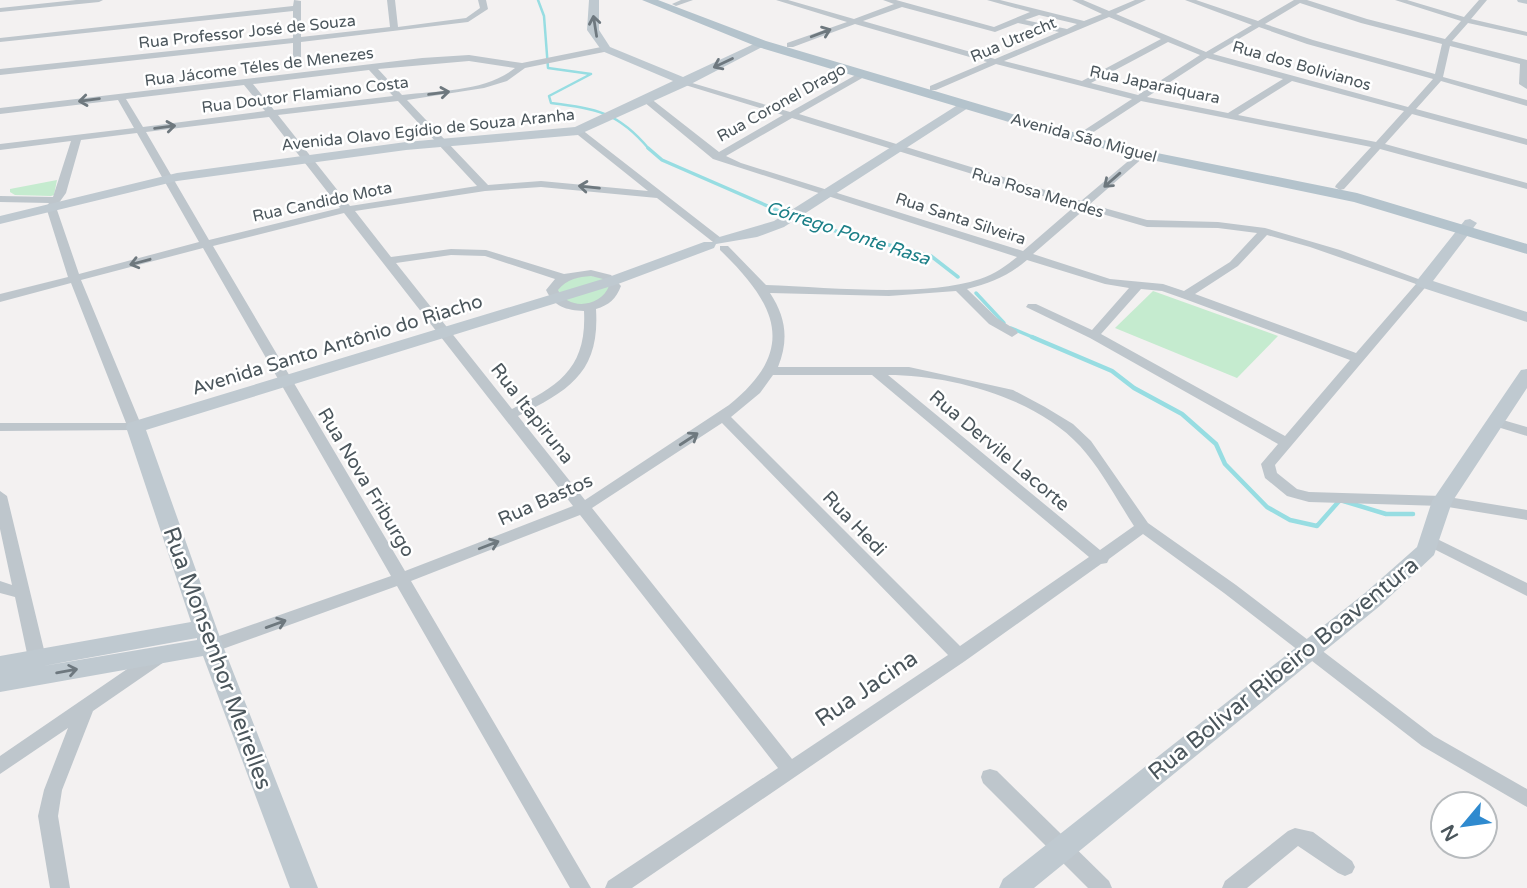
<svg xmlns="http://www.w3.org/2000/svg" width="1527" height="888" viewBox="0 0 1527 888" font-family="'Varela Round',sans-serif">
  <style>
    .green { fill: #c5ebcf }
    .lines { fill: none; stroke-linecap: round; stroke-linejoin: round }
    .stream-far2 { stroke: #97dde2; stroke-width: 2.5 }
    .stream-far1 { stroke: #97dde2; stroke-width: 3.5 }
    .stream { stroke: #97dde2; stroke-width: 4.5 }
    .street { fill: #bec6cc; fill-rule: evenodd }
    .secondary { fill: #bfc9d0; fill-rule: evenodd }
    .primary { fill: #b4c3cc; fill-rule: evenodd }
    .oneway { stroke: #6e787f }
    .oneway2 { stroke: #6e787e }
    .labels { text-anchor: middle; stroke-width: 5; stroke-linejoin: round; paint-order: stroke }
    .far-street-label { font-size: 16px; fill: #4b565c; stroke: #fff }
    .far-water-label { font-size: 18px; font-style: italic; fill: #1b7f87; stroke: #fff }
    .street-label { font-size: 19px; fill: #4b565c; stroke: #fff }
    .near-street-label { font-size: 23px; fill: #4b565c; stroke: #fff }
  </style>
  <rect width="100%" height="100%" fill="#f3f1f1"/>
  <g class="green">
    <polygon points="57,180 54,195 51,196 15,195 10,192 10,189"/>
    <polygon points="586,275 604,278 613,286 595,304 567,304 555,286 561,282"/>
    <polygon points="1153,291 1278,336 1237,378 1115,328"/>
  </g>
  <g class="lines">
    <path class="stream-far2" d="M538 0 544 16 548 68 591 74 549 96 551 103C597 109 618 112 649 149"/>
    <g class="stream-far1">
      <polyline points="648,148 662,160 809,224 931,256 958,277"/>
      <polyline points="976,293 1004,323"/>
      <polyline points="1011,328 1037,339"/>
    </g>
    <polyline class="stream" points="1032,337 1112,371 1134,388 1182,414 1216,444 1225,464 1267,507 1290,520 1317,526 1340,500 1386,514 1413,514"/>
    <g class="street">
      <polygon points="76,0 103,0 99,2 0,12 0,8"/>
      <polygon points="294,0 301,1 301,37 390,27 387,0 395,0 398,27 466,18 480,8 478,0 486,0 488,9 468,22 301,42 301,58 297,61 293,58 293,43 0,75 0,69 293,38 293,11 0,42 0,38 293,6"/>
      <polygon points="681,0 693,0 676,6 672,4"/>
      <path d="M776 0H788L854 19 894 4 883 0H896L994 27 1030 12 987 0H1000L1084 21 1102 14 1072 0H1083L1109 11 1135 0H1146L1116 14 1206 52 1252 25 1185 0H1196L1258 21 1294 0H1307L1367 19 1445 39 1461 21 1395 0H1407L1464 17 1479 0H1487L1471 19 1527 32V36L1468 23 1452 41 1527 60V89L1519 84 1520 64 1450 46 1443 77 1527 100V106L1441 81 1416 109 1527 139V145L1412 114 1385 144 1527 183V189L1380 149 1344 189 1340 190 1335 187 1336 185 1371 147 1141 101 1089 135H1083V131L1132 99 996 64 936 90H930V86L987 62 855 24 793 47H787V43L847 22ZM1300 3 1361 23 1442 44 1435 74 1313 40 1265 24ZM902 7 995 32 1018 23 1059 32 995 59 863 21ZM1039 15 1077 24 1067 29 1025 20ZM1109 17 1161 39 1082 81 1004 61ZM1259 27 1307 44 1433 79 1408 107 1213 54ZM1168 42 1200 55 1138 95 1091 83ZM1207 58 1283 79 1228 113 1147 97ZM1292 81 1404 111 1376 142 1238 115Z"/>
      <path d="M606 46 610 49 609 51 525 68 507 81 484 88 407 100 488 185 541 181 648 191 573 131 581 129 721 238V242H713L657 198 541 187 485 191 355 211 391 257 451 249 486 250 564 274 591 270 611 275 621 286C616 299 609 305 596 309 600 372 570 390 518 416L585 500 729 405C799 349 776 304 720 250V246H728L766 285C828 287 922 298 980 279 995 274 1006 266 1017 257L713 159 644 102V98H650L719 152 783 115 682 84V80L790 112 861 72 865 75 864 77 799 114 1081 201 1139 152H1145V156L1090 204 1147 220 1218 222 1265 228 1340 250 1429 283 1275 465 1277 473 1297 489 1309 492 1442 496 1527 510V520L1442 506 1309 502 1287 496 1265 478 1261 464 1278 444 1090 338 1026 307 1028 304H1036L1092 330 1129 288 1105 284 1027 260C1008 276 991 283 967 289L997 318 1016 330 1018 333 1012 337 989 324 956 291 889 296 770 293C786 317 789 340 778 367H909L1013 390 1045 407 1073 424 1091 441 1148 523 1236 585 1434 736 1527 789V807L1422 746 1224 593 1143 534 1109 559 1107 563 1101 564 965 661 632 888H605L608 881 778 768 580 515 411 581 591 888H570L397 586 217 651 211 652 205 651 203 646 205 641 391 576 203 248 81 280 142 427 140 430 0 431V423H126L71 283 0 302V294L68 277 46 207 49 203 0 202V196L53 197 71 141 0 150V144L134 128 118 100 0 114V108L422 58 469 55 522 63ZM469 61 515 68C485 92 439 90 402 95L378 69ZM369 70 393 96 274 110 253 84ZM244 85 265 111 143 127 126 99ZM398 101 477 186 350 206 278 115ZM269 117 340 208 209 240 146 132ZM792 118 1075 206 1023 251 741 163 726 156ZM137 133 199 242 79 274 56 207 66 193 81 140ZM1085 209 1147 227 1218 228 1257 233 1230 262 1184 291 1163 284 1110 279 1033 254ZM344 213 573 506 405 571 213 246ZM1267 235 1310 247 1416 284 1356 353 1195 294 1238 266ZM451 255 485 256 555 279 546 290C554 307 566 310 584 311 587 368 559 386 512 409L396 263ZM591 276 603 279 609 286C601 307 568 311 558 290 567 279 578 277 591 276ZM1141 289 1162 291 1182 298 1350 360 1285 436 1101 334ZM773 375H872L1089 557 960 646 731 417 760 393ZM888 375C951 375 1036 398 1080 446 1101 469 1117 500 1134 526L1100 550ZM722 423 948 655 792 759 592 508Z"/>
      <polygon points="1496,418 1527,427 1527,436 1491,425 1489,422 1491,419"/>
      <polygon points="0,491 7,496 46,658 43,663 37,665 31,663 28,658 15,597 0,593 0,581 12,585 0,529"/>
      <polygon points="1431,536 1527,583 1527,596 1426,545 1423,541 1426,537"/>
      <polygon points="161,649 167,650 170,655 167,660 93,711 62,790 58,816 70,888 50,888 38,816 44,790 68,728 0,774 0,756 155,650"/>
      <polygon points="990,769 997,771 1109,881 1112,888 1088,888 983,783 981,777 983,771"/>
      <polygon points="1295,828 1313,832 1352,861 1355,867 1352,873 1345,876 1338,873 1298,846 1247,888 1222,888 1225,881 1288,831"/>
    </g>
    <g class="secondary">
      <polygon points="589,0 599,0 599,30 610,47 683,77 758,42 768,44 689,85 578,135 406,150 177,181 0,224 0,216 177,173 406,142 575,127 673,81 602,51 587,30"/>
      <polygon points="1517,0 1527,0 1527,4 1518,2"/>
      <path d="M964 101 968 102V108L784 227 757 237 716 244 714 248 618 284 146 430 223 646 318 888H290L203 656 0 692V656L191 622 126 427 128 423 606 278 704 242H714L716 238 774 221ZM197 638V640L43 666Z"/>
      <polygon points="1470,219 1477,223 1433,281 1527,312 1527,322 1417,286 1415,283 1465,220"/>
      <polygon points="1527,369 1527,388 1452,502 1434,555 1381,605 1034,888 999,888 1003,879 1365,593 1417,547 1432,501 1521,370"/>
    </g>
    <polygon class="primary" points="642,0 658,0 766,41 1076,133 1142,150 1357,193 1527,244 1527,254 1354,202 1142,158 1066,139 758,47"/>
  </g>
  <defs><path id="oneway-shaft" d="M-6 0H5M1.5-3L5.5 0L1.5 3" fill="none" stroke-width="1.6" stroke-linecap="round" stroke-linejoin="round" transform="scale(1.75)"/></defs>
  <g class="oneway">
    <use href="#oneway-shaft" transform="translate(595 26) rotate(-99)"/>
    <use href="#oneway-shaft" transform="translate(723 63) rotate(155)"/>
    <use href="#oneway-shaft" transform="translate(67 671) rotate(-10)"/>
  </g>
  <g class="oneway2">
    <use href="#oneway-shaft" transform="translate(821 33) rotate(-21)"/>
    <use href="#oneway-shaft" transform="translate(439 93) rotate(-8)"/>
    <use href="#oneway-shaft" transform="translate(89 100) rotate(173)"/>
    <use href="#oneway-shaft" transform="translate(165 127) rotate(-7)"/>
    <use href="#oneway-shaft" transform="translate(1112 180) rotate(139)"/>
    <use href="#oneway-shaft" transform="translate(589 187) rotate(-174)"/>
    <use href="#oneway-shaft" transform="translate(140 262) rotate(165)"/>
    <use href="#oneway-shaft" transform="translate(689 439) rotate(-33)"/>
    <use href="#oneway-shaft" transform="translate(489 545) rotate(-21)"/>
    <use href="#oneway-shaft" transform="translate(276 624) rotate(-20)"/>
  </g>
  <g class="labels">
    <g class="far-street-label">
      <text transform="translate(247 31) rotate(-6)" y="6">Rua Professor José de Souza</text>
      <text transform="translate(1013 39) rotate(-23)" y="6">Rua Utrecht</text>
      <text transform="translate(1302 65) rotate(16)" y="6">Rua dos Bolivianos</text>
      <text transform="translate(259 66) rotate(-7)" y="6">Rua Jácome Téles de Menezes</text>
      <text transform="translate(1155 84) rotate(12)" y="6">Rua Japaraiquara</text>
      <text transform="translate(305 94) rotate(-7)" y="6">Rua Doutor Flamiano Costa</text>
      <text transform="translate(781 102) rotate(-29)" y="6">Rua Coronel Drago</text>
      <text transform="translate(428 129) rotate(-6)" y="6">Avenida Olavo Egídio de Souza Aranha</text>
      <text transform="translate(1084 137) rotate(15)" y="6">Avenida São Miguel</text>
      <text transform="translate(1038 192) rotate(17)" y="6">Rua Rosa Mendes</text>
      <text transform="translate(322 201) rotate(-12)" y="6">Rua Candido Mota</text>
      <text transform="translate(961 218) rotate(18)" y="6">Rua Santa Silveira</text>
    </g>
    <g class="far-water-label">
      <text transform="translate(848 233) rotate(18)" y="6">Córrego Ponte Rasa</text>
    </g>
    <g class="street-label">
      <text transform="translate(337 344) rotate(-17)" y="7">Avenida Santo Antônio do Riacho</text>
      <text transform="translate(533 413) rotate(52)" y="7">Rua Itapiruna</text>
      <text transform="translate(1000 450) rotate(40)" y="7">Rua Dervile Lacorte</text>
      <text transform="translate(367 482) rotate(59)" y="7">Rua Nova Friburgo</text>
      <text transform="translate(545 499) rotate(-24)" y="7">Rua Bastos</text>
      <text transform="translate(855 523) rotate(46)" y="7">Rua Hedi</text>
    </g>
    <g class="near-street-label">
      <text transform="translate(218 658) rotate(70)" y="8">Rua Monsenhor Meirelles</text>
      <text transform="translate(1283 668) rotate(-39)" y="8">Rua Bolívar Ribeiro Boaventura</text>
      <text transform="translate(866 688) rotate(-34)" y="8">Rua Jacina</text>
    </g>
  </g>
  <g transform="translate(1464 825) rotate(241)"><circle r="33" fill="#ffffff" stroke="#b7bbbe" stroke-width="2"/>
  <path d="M0-5L12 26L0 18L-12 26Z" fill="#2f8acf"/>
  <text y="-10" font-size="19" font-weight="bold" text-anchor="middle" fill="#4b565c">N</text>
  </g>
</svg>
